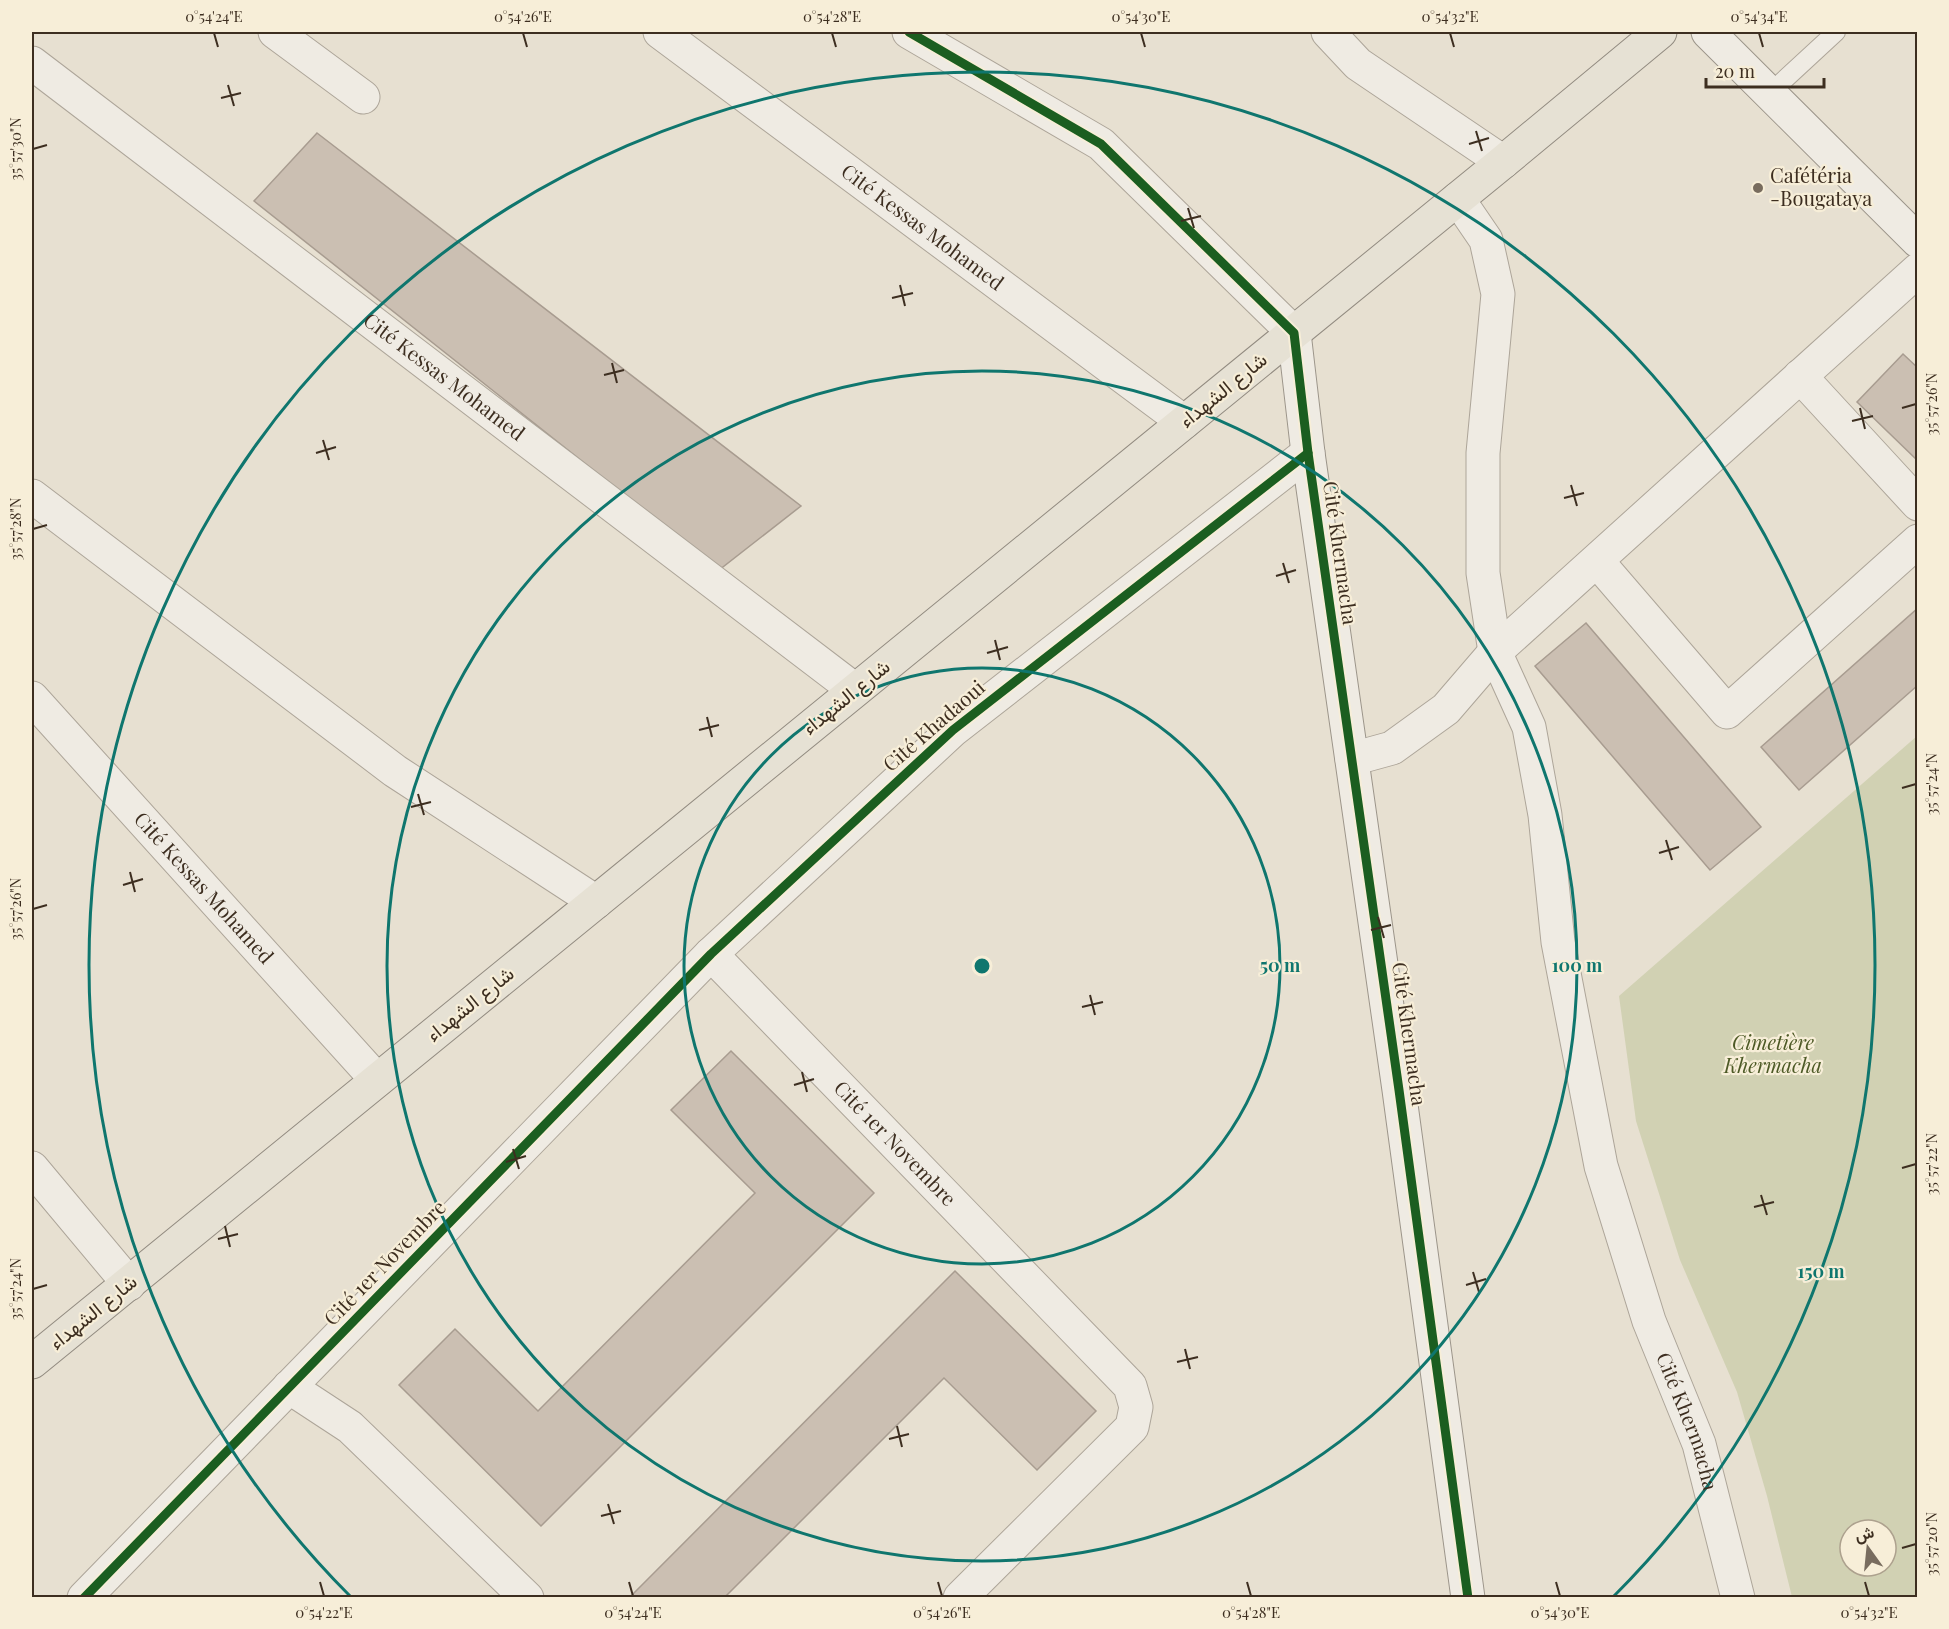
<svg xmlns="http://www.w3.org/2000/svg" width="1949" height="1629" viewBox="0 0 1949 1629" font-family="'Playfair Display',Vazirmatn,serif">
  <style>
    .cemetery { fill: #d1d1b3; fill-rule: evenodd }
    .building { fill: #cbbfb2; stroke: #a89c90; stroke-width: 1.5 }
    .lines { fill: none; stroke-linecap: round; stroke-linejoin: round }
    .lane-casing { stroke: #ada599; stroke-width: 20 }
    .street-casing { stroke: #ada599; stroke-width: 35 }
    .secondary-casing { stroke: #9c958a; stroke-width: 35 }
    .primary-casing { stroke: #928b80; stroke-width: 35 }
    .lane { stroke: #efebe3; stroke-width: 18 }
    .street { stroke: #efebe3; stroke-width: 33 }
    .secondary { stroke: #efebe3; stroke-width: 33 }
    .primary { stroke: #e6e1d4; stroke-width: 33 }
    .cycleway-casing { stroke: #f7eed8; stroke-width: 13 }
    .cycleway { stroke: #1b5e20; stroke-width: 9 }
    .ticks { fill: none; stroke: #3d2e20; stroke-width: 2 }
    .ring { fill: none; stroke: #0f766e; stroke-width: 3 }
    .poi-dot { fill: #786c5e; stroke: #f7eed8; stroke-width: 2 }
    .labels { text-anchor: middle; stroke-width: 4.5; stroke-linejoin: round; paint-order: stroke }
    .poi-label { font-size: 20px; fill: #3d2e20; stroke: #f7eed8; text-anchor: start }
    .street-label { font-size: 20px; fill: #3d2e20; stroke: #f7eed8 }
    .park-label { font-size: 20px; font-style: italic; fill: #4d5a26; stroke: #f7eed8 }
    .centre { fill: #0f766e; stroke: #f7eed8; stroke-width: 3 }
    .ring-label { font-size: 18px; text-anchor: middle; font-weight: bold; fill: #0f766e; stroke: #f7eed8; stroke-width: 4.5; stroke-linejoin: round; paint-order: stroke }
    .neatline { fill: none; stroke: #3d2e20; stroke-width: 2 }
    .ticks-label { font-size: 15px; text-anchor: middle; fill: #3d2e20 }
  </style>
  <rect width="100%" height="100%" fill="#e7e0d1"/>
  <path class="cemetery" d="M1917 736V1597H1792L1767 1496 1737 1392 1680 1260 1636 1121 1619 996ZM1850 1530H1886V1566H1850Z"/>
  <g class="building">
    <polygon points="317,133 801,506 719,570 254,201"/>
    <polygon points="1903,354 1918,368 1918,461 1857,402"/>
    <polygon points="1918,608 1918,685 1799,790 1761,747"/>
    <polygon points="1586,623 1761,827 1710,870 1535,666"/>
    <polygon points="731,1051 874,1193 541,1526 399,1385 455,1329 538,1411 755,1193 671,1110"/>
    <polygon points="955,1271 1096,1411 1037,1470 944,1378 726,1596 727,1598 629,1598"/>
  </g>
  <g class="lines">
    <defs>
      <polyline id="lane" points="1770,93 1836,32"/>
      <g id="street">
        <polyline points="275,32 363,97"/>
        <path id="s1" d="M660 32 1184 422"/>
        <polyline points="909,32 1101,144 1294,333"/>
        <polyline points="1328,32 1358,64 1503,162"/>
        <path id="s2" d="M32 63 855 690"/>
        <path id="s3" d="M1458 199 1486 240 1498 294 1483 453V573L1495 652 1529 727 1545 815 1558 942 1601 1166 1649 1321 1699 1444 1738 1598"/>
        <polyline points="1800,376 1918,504"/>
        <polyline points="32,496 395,771 596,902"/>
        <polyline points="1597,561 1727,712 1918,541"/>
        <path id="s4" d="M32 698 377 1080"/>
        <polyline points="1352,759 1392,748 1446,709 1495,652 1918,270"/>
        <path id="s5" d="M711 954 1130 1386 1136 1407 1132 1427 960 1598"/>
        <polyline points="32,1168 129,1284"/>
        <polyline points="289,1387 350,1427 527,1598"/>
        <polyline points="84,1598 711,954 953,730 1308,453"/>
      </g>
      <g id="secondary">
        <polyline points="1708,32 1918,241"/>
        <polyline points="1294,333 1308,453 1399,1090 1468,1598"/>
      </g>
      <polyline id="primary" points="32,1362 1503,162 1660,32"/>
    </defs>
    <use href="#lane" class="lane-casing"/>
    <use href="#street" class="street-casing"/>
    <use href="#secondary" class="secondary-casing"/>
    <use href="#primary" class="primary-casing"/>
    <use href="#lane" class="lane"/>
    <use href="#street" class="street"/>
    <use href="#secondary" class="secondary"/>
    <use href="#primary" class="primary"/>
    <defs>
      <g id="cycleway">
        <polyline points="909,32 1101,144 1294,333 1308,453 1399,1090 1468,1598"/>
        <polyline points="84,1598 711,954 953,730 1308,453"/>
      </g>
    </defs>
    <use href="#cycleway" class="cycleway-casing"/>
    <use href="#cycleway" class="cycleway"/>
  </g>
  <path class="ticks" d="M214 33 218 47M523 33 527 47M832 33 836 47M1141 33 1145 47M1450 33 1454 47M1759 33 1763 47M228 85 234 106M221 98 241 93M1476 131 1482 151M1469 144 1489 138M33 149 47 145M1188 208 1194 228M1181 221 1201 216M900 285 905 306M892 298 913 293M612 363 617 383M604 375 624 370M1860 408 1865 429M1902 408 1916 404M1852 421 1873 416M323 440 329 460M316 453 336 447M1571 485 1577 506M1564 498 1584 493M33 529 47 525M1283 563 1289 583M1276 576 1296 570M995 640 1000 660M987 653 1008 647M707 717 712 737M699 730 719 725M1902 788 1916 784M418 794 424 815M411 807 431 802M1666 840 1672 860M1659 853 1679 847M130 872 135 892M123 885 143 879M33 909 47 905M1378 917 1384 938M1371 930 1391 925M1090 995 1095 1015M1082 1007 1103 1002M802 1072 807 1092M794 1085 814 1079M513 1149 519 1169M506 1162 526 1156M1902 1168 1916 1164M1761 1195 1767 1215M1754 1207 1774 1202M225 1226 230 1247M218 1239 238 1234M1473 1272 1479 1292M1466 1285 1486 1279M33 1289 47 1285M1185 1349 1190 1369M1177 1362 1198 1357M897 1426 902 1447M889 1439 909 1434M608 1504 614 1524M601 1516 621 1511M1902 1548 1916 1544M320 1582 324 1596M629 1582 633 1596M938 1582 942 1596M1247 1582 1251 1596M1556 1582 1560 1596M1865 1582 1869 1596"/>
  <g class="ring">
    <circle cx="982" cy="966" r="298"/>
    <circle cx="982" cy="966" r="595"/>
    <path d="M351 1597A893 893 0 1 1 1613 1597"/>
  </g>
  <circle class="poi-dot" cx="1758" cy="188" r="6"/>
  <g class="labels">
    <g class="poi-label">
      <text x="1770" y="183">Cafétéria<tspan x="1770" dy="23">-Bougataya</tspan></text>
    </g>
    <g class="street-label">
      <text dy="7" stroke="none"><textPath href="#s1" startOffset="327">Cité Kessas Mohamed</textPath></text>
      <text dy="7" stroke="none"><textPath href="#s2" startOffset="518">Cité Kessas Mohamed</textPath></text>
      <text transform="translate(1223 390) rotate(-39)" y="7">شارع الشهداء</text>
      <text transform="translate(1340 553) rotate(82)" y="7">Cité Khermacha</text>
      <text transform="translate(846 697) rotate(-39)" y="7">شارع الشهداء</text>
      <text transform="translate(934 726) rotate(-41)" y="7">Cité Khadaoui</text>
      <text dy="7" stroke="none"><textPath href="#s4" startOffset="256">Cité Kessas Mohamed</textPath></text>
      <text transform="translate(470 1004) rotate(-39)" y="7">شارع الشهداء</text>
      <text transform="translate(1409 1034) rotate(82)" y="7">Cité Khermacha</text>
      <text dy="7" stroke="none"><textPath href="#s5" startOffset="264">Cité 1er Novembre</textPath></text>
      <text transform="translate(385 1263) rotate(-46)" y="7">Cité 1er Novembre</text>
      <text transform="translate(93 1312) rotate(-39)" y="7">شارع الشهداء</text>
      <text dy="7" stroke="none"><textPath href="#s3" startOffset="1262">Cité Khermacha</textPath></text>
    </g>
    <g class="park-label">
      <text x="1773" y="1050">Cimetière<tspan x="1773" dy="23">Khermacha</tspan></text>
    </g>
  </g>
  <circle cx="982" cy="966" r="9" class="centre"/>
  <g class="ring-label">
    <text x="1280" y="972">50 m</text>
    <text x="1577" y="972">100 m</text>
    <text x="1821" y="1278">150 m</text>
  </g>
  <rect width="1949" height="1629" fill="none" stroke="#f7eed8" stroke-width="66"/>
  <g transform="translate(1868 1548) rotate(345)"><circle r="28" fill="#f7eed8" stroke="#ada18e" stroke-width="1.5"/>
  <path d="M0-4.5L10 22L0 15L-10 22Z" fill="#786c5e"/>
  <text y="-9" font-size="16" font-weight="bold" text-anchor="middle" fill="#3d2e20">ش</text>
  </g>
  <path d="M1706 78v9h118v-9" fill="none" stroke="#3d2e20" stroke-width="3"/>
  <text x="1715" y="78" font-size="18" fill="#3d2e20" stroke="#f7eed8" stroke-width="4.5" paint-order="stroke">20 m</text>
  <rect x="33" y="33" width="1883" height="1563" class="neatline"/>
  <g class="ticks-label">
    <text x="214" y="22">0°54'24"E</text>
    <text x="523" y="22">0°54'26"E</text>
    <text x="832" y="22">0°54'28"E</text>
    <text x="1141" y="22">0°54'30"E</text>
    <text x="1450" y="22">0°54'32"E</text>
    <text x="1759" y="22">0°54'34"E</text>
    <text transform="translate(16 149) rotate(-90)" y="5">35°57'30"N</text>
    <text transform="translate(1932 404) rotate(-90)" y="5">35°57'26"N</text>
    <text transform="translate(16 529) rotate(-90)" y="5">35°57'28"N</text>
    <text transform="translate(1932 784) rotate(-90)" y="5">35°57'24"N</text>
    <text transform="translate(16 909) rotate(-90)" y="5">35°57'26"N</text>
    <text transform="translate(1932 1164) rotate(-90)" y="5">35°57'22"N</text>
    <text transform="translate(16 1289) rotate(-90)" y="5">35°57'24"N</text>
    <text transform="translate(1932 1544) rotate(-90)" y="5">35°57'20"N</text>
    <text x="324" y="1618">0°54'22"E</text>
    <text x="633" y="1618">0°54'24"E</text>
    <text x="942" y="1618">0°54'26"E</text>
    <text x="1251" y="1618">0°54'28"E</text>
    <text x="1560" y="1618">0°54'30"E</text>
    <text x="1869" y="1618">0°54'32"E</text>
  </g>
</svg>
